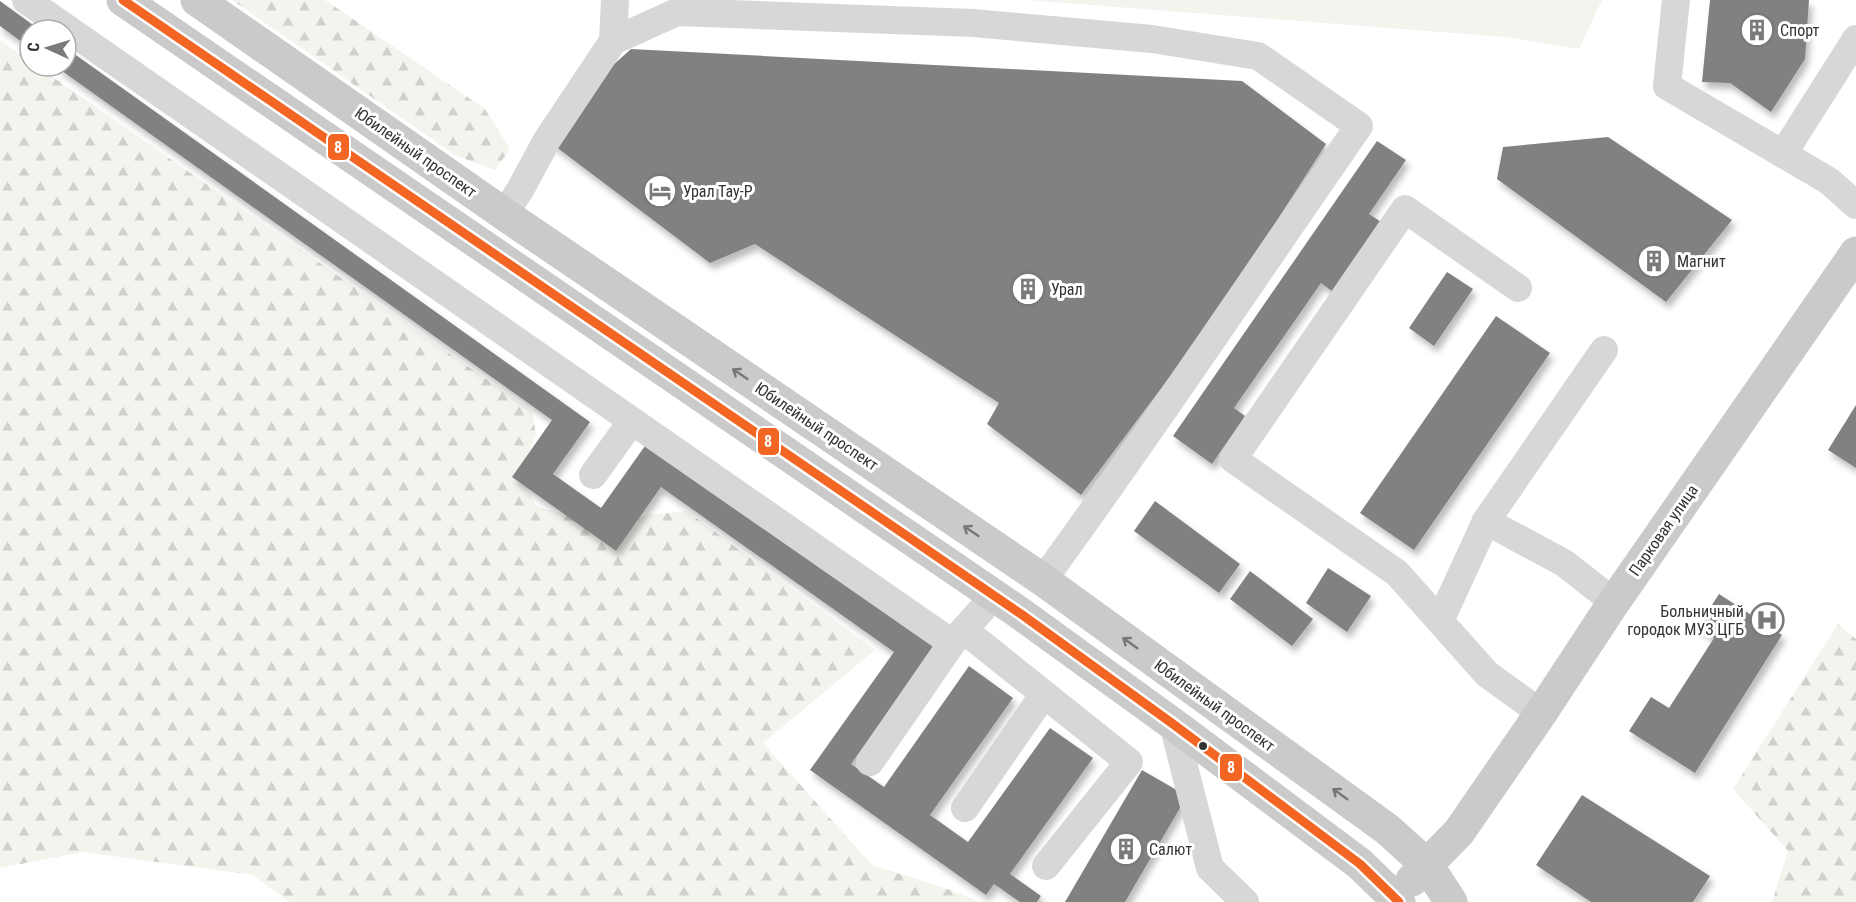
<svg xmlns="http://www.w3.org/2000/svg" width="1856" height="902" viewBox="0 0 1856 902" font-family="'Roboto Condensed',sans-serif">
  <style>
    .grass { fill: #f1f5ed }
    .forest { fill: url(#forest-firs) }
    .building { fill: #818181; filter: url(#shadow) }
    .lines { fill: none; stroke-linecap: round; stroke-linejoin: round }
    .minor { stroke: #d7d7d7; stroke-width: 28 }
    .major { stroke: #cacaca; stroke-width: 33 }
    .bus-1-casing { stroke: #fff; stroke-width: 14 }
    .bus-1 { stroke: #f26522; stroke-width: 9 }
    .oneway { stroke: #777 }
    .bus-dot { fill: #333; stroke: #fff; stroke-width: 2 }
    .labels { text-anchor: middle; stroke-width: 6; stroke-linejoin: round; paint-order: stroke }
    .poi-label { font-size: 16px; fill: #333; stroke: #fff; text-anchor: start }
    .street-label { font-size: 16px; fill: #333; stroke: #fff }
    .line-badge { stroke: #fff; stroke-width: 2 }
    .badge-label { font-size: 16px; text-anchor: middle; font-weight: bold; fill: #fff }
  </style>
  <defs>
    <pattern id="forest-firs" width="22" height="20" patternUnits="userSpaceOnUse" patternTransform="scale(1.5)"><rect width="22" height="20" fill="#f1f5ed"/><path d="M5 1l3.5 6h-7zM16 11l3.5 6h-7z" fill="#cfd2cc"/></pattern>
    <filter id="shadow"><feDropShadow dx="3.5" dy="6" stdDeviation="3" flood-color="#0004"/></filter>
  </defs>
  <rect width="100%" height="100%" fill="#fff"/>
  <polygon class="grass" points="1027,0 1602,0 1579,49 1505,37"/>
  <g class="forest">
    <polygon points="232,0 325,0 485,109 510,149 495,170 455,155"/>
    <polygon points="0,40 30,61 30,66 37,66 532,411 536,435 520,473 536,506 588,521 687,511 875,650 763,743 872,865 945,888 980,902 289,902 253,875 83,852 0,868"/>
    <polygon points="1838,624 1856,639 1856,902 1772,902 1788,851 1733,789"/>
  </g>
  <g class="building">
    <polygon points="1710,0 1809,0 1805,59 1771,112 1730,83 1702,82"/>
    <polygon points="0,1 40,30 30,30 30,48 0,26"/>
    <polygon points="66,48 590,422 553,474 601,508 652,436 939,640 851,764 884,787 969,666 1013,698 930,815 968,842 1050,728 1093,758 1010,874 1041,896 1037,902 1020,902 994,884 986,895 810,770 894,652 661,487 616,551 512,477 552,420 55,66 66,66"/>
    <polygon points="631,49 1242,81 1326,144 1217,314 1081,495 987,424 999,403 755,244 710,263 547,140 603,74"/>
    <polygon points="1608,137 1732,220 1666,302 1497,179 1503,147"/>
    <polygon points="1377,141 1406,160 1369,214 1381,222 1333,292 1321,283 1234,408 1245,416 1212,464 1173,436"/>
    <polygon points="1447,272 1473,289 1434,346 1409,328"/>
    <polygon points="1496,316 1550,353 1414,550 1360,513"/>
    <polygon points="1856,405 1856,468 1828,450"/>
    <polygon points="1155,501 1240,564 1219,593 1134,531"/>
    <polygon points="1328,568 1371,596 1347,632 1306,603"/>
    <polygon points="1250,571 1313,619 1292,646 1230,599"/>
    <polygon points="1719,594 1782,635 1695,773 1629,731 1651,697 1669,708 1714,638 1698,627"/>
    <polygon points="1142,770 1187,796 1125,902 1065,902"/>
    <polygon points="1582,795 1710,876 1693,902 1591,902 1536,865"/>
  </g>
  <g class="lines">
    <g class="minor">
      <polyline points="26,0 952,643 994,596"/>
      <polyline points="1676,0 1667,86 1829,181 1856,205"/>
      <path d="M613 41 677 12 973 23 1152 39 1258 56 1359 126C1254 277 1152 431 1043 580"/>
      <polyline points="1783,154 1856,39"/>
      <polyline points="504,214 520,190 547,140 613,41 615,0"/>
      <polyline points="1518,288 1405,209 1233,459 1397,573 1487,674 1541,713"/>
      <polyline points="593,475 632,421"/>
      <polyline points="1486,521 1604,350"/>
      <polyline points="1440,621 1486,521 1564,563 1614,602"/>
      <polyline points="964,630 1129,762 1046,866"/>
      <polyline points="1173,724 1210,868 1245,902"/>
      <polyline points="870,762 952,643"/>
      <polyline points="965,808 1044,694"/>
    </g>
    <g class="major">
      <polyline points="123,0 1021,614 1173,724 1360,864 1399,902"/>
      <polyline points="197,0 504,214 1043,580 1387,829 1427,865 1451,902"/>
      <polyline points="1412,880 1459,832 1541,713 1614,602 1856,253"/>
    </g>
    <defs>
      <polyline id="bus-1" points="123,0 1021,614 1173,724 1360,864 1399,902"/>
    </defs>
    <use href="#bus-1" class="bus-1-casing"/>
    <use href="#bus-1" class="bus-1"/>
  </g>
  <defs><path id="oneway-shaft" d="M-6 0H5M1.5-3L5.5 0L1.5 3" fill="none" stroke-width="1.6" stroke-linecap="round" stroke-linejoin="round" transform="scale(1.5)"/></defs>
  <g class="oneway">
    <use href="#oneway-shaft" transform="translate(740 374) rotate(-146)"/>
    <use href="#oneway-shaft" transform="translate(971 531) rotate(-146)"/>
    <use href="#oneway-shaft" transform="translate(1130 643) rotate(-144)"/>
    <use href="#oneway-shaft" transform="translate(1340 794) rotate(-144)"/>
  </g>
  <defs>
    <symbol id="building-ring" viewBox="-11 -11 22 22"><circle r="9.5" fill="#fff" stroke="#7a7a7a" stroke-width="1.5"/><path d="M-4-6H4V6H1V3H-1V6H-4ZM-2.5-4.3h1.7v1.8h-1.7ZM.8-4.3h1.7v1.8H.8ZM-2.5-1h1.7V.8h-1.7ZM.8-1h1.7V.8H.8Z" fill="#7a7a7a"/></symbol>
    <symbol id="hotel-ring" viewBox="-11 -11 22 22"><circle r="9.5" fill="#fff" stroke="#7a7a7a" stroke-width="1.5"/><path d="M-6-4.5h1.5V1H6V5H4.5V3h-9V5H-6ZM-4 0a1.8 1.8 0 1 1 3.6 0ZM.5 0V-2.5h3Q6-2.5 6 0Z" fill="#7a7a7a"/></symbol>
    <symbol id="hospital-ring" viewBox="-11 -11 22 22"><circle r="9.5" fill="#fff" stroke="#7a7a7a" stroke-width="1.5"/><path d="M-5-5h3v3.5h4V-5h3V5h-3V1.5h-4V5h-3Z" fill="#7a7a7a"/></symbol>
  </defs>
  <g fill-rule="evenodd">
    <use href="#building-ring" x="1738" y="11" width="38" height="38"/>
    <use href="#hotel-ring" x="641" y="172" width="38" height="38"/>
    <use href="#building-ring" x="1635" y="242" width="38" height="38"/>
    <use href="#building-ring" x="1009" y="270" width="38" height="38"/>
    <use href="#hospital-ring" x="1748" y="601" width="38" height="38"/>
    <use href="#building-ring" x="1107" y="830" width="38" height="38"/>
  </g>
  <circle class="bus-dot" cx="1203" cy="746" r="5"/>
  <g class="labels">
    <g class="poi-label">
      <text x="1780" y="36">Спорт</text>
      <text x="683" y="197">Урал Тау-Р</text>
      <text x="1677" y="267">Магнит</text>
      <text x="1051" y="295">Урал</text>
      <text x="1744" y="617" text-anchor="end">Больничный<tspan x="1744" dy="18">городок МУЗ ЦГБ</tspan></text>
      <text x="1149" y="855">Салют</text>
    </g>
    <g class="street-label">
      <text transform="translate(416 152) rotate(35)" y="6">Юбилейный проспект</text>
      <text transform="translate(817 426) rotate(34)" y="6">Юбилейный проспект</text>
      <text transform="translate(1663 530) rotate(-55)" y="6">Парковая улица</text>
      <text transform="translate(1215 705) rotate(36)" y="6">Юбилейный проспект</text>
    </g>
  </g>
  <g class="line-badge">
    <rect x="327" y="133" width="23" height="28" rx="6" fill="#f26522"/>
    <rect x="757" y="427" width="23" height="29" rx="6" fill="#f26522"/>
    <rect x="1219" y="753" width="24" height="29" rx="6" fill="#f26522"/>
  </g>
  <g class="badge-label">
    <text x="338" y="153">8</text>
    <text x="768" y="447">8</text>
    <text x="1231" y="773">8</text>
  </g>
  <g transform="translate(48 48) rotate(274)"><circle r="28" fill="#ffffff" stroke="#adadad" stroke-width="1.5"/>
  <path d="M0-4.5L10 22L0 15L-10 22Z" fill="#7a7a7a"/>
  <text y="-9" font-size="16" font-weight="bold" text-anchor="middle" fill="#333333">С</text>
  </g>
</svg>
